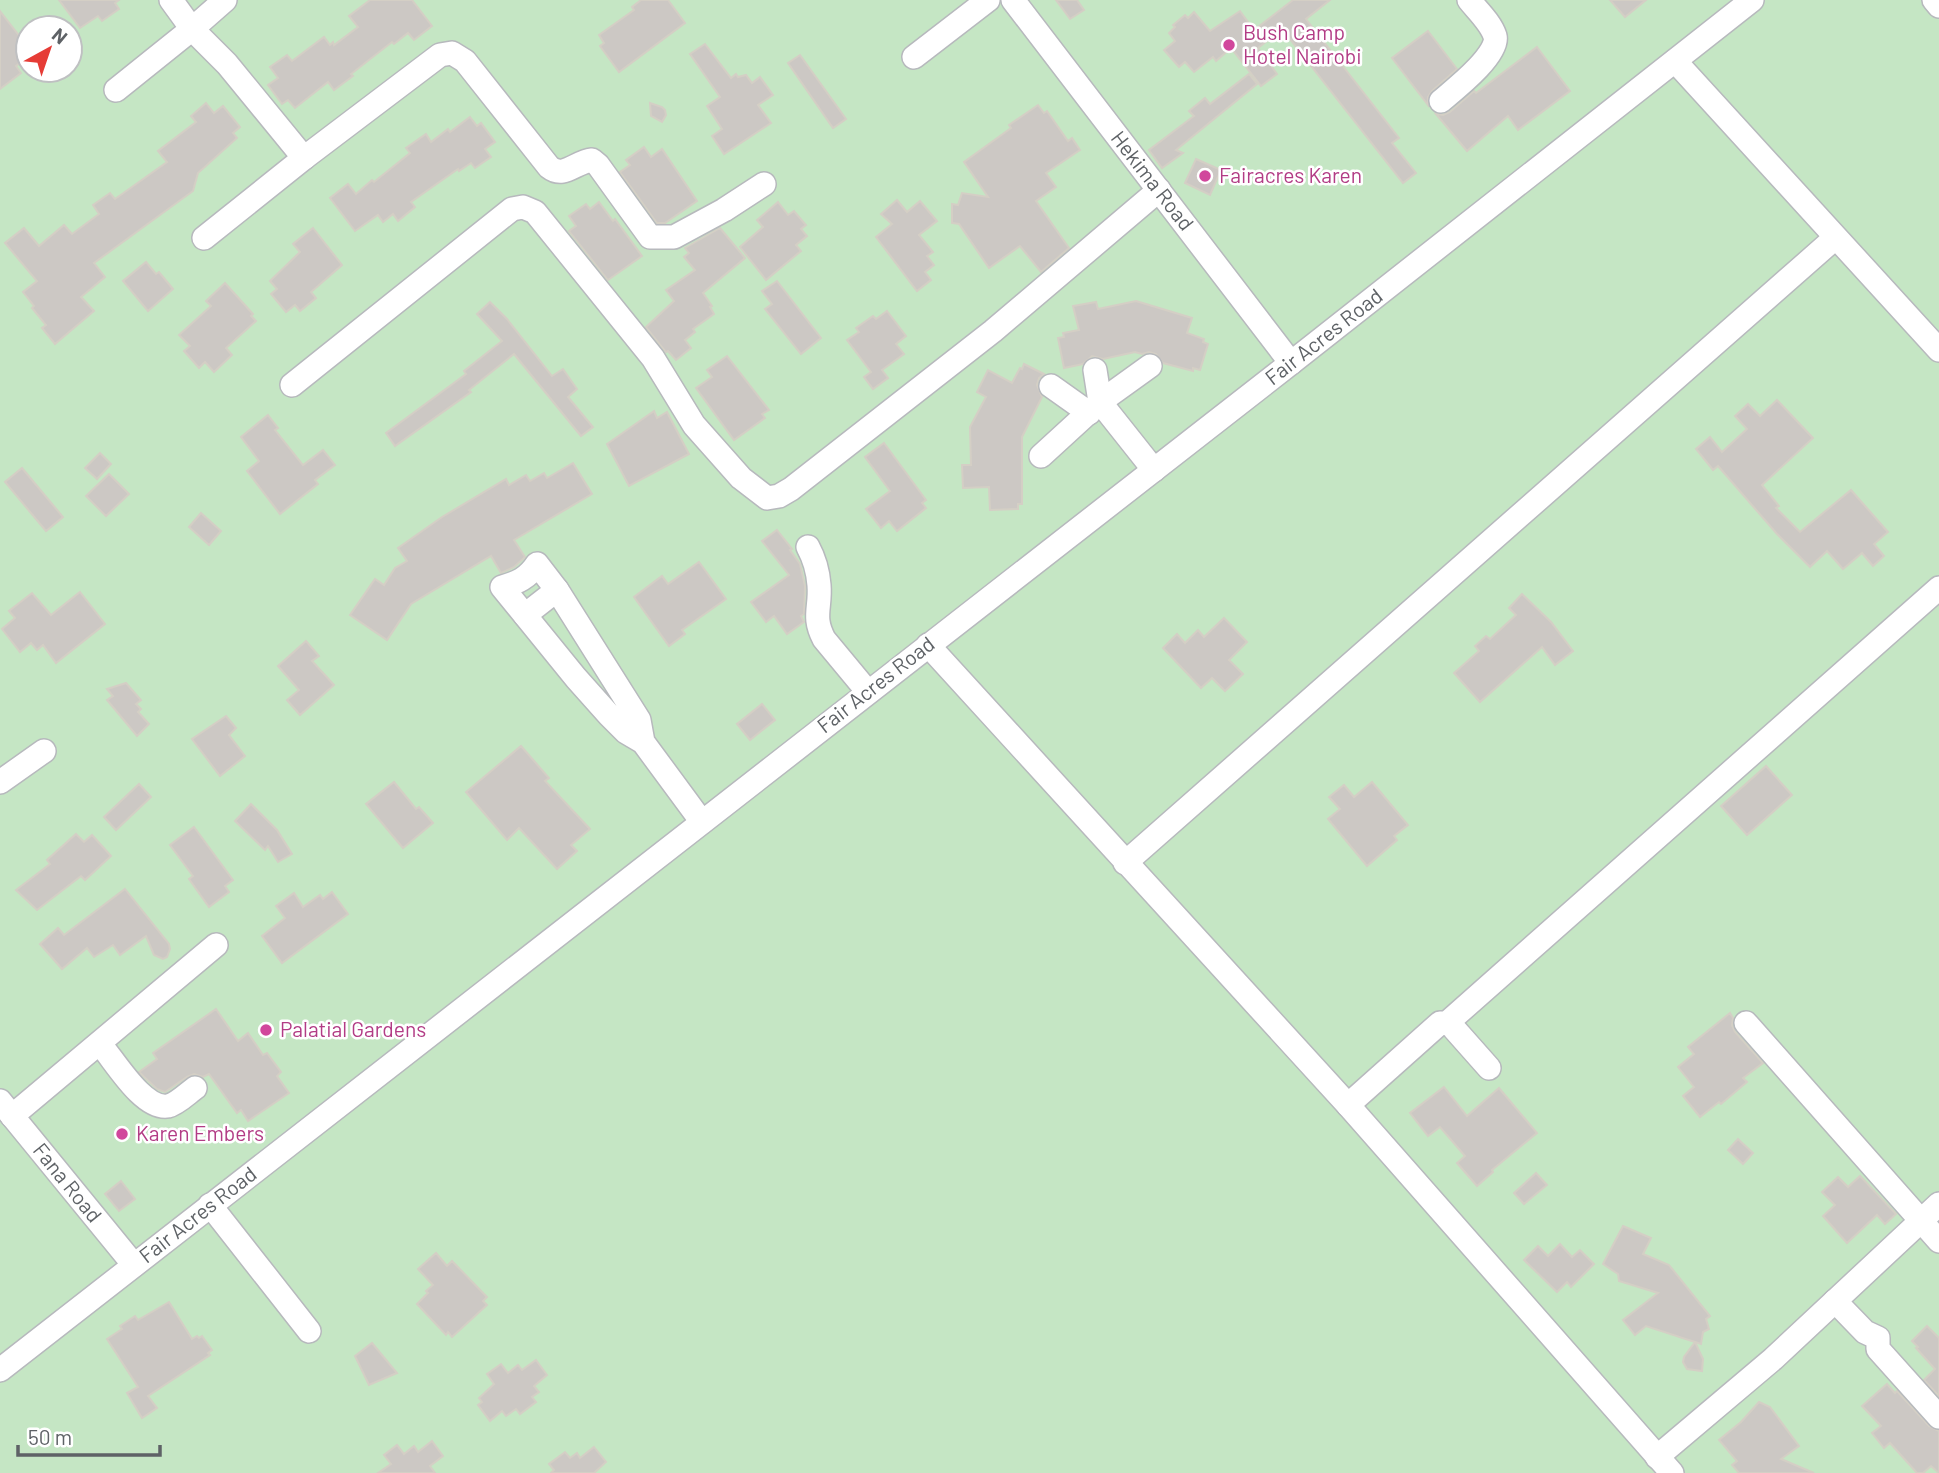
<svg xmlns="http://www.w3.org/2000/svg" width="1939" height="1473" viewBox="0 0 1939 1473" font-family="Barlow,sans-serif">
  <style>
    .green { fill: #c5e6c4; fill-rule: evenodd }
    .building { fill: #ccc8c4; stroke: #d4cfc5; stroke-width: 2 }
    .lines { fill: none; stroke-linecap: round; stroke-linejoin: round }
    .minor-casing { stroke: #b7b9bd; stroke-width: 26 }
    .minor { stroke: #fff; stroke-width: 23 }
    .hotel-dot { fill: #d1479c; stroke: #fff; stroke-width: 2.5 }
    .labels { text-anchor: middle; stroke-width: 5; stroke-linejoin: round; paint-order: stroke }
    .hotel-label { font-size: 21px; fill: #b23c85; stroke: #fff; text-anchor: start }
    .street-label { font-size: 21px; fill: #5e6266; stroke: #fff }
  </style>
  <rect width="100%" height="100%" fill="#f0ede6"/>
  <path class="green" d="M0 0H1939V1473H0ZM28 28H70V70H28Z"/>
  <g class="building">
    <polygon points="59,0 119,0 115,3 119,9 102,21 98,16 80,28"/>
    <polygon points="370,0 412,0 432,26 414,40 408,33 394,44 392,42 351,74 353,76 334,90 328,82 295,108 288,100 282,104 268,85 278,78 270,67 287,55 292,61 324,37 330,45 333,42 334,45 358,27 349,16"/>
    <polygon points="641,0 668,0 685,23 619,72 600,46 604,43 599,35 634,10 632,7"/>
    <polygon points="1056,0 1077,0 1084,10 1070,19"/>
    <polygon points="1293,0 1330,0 1306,19 1399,138 1392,143 1416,173 1403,183 1282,29 1258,48 1277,74 1261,86 1231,48 1216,61 1213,57 1194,72 1185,62 1179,67 1164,50 1175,41 1169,33 1175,27 1173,25 1185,15 1188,18 1194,12 1210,31 1240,11 1254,30"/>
    <polygon points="1610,0 1646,0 1625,17"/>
    <polygon points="0,11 28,47 28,57 16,66 21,73 0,89"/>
    <polygon points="1428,31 1457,69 1432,91 1428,97 1428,105 1392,58"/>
    <polygon points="705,44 731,78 736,74 738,77 746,75 752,83 760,77 773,95 758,105 771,123 724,154 712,136 722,129 707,106 720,97 690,54"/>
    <polygon points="1537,47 1570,91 1518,130 1508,116 1467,151 1436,114 1443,115 1450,112 1474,91 1476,93"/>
    <polygon points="800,55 846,119 833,128 788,63"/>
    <polygon points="1249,74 1257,84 1176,150 1183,153 1162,168 1149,150 1194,116 1189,111 1205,98 1210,104"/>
    <polygon points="206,103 214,113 223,106 240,127 233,133 237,138 198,173 193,191 94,263 105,277 81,297 94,311 55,344 42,328 46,325 32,308 34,306 23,292 37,281 5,243 24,228 39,246 64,225 72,234 99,214 93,205 110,193 115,199 167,162 158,151 196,122 191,116"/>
    <polygon points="650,103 662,107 665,110 666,115 662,122 651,116"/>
    <polygon points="1038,105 1044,113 1047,111 1068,141 1072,138 1080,150 1046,173 1056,187 1036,201 1069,248 1041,272 1020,246 989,268 959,224 952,223 952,204 958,205 962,193 988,197 964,162 1011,128 1009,125"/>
    <polygon points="470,117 477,126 481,123 495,142 485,149 491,157 475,168 471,163 459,171 458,169 411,202 415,207 398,221 393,214 383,222 378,215 355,231 330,198 348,184 356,194 372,180 374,182 410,153 406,148 426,134 431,142 448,129 450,132"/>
    <polygon points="644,147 651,157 662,149 697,201 665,223 657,223 620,172 630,165 626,160"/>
    <polygon points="1196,159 1221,170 1210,195 1185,183"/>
    <polygon points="897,200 907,212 920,201 937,221 919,235 933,252 927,256 934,265 925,272 931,280 917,291 876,237 892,224 881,214"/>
    <polygon points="599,202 613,221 615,219 642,256 608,280 569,231 576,226 569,216 586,204 590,209"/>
    <polygon points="778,202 788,215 794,211 806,225 801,229 807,236 796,245 801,251 766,280 740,247 763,227 757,220"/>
    <polygon points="313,228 342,265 311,292 316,298 300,311 295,305 286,312 271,294 277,289 270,281 300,252 293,244"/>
    <polygon points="720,228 745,258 703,293 712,306 710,307 714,314 693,329 695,332 685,340 691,348 676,360 668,351 666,352 646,327 674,301 666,290 695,270 684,257 689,253 685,248"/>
    <polygon points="146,262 156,274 159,272 173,289 148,311 123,281"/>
    <polygon points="777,281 821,338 801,354 765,309 772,304 762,291"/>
    <polygon points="225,283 253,314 251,316 256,321 226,348 232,355 214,372 205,362 199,368 184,351 190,346 179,335 211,306 206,301"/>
    <polygon points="1136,301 1192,318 1187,333 1204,339 1203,342 1208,344 1200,370 1193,368 1193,371 1163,363 1156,354 1149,352 1142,354 1135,352 1103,359 1092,356 1083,364 1064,368 1058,338 1064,337 1063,333 1079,330 1073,306 1096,302 1098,309"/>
    <polygon points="490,302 507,319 552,376 563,369 577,389 568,397 593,427 581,436 514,354 469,390 471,392 395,446 386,433 466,374 464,371 502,341 477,314"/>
    <polygon points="887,311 906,336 896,344 904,354 882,370 888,378 873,389 864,377 871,372 847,340 859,332 856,328 873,316 876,319"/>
    <polygon points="727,356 769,410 762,414 765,418 734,440 696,388 712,377 707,370"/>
    <polygon points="1024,364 1044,374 1039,378 1037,385 1042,397 1022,437 1022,504 1018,504 1018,509 990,510 989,487 963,488 962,465 971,465 970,427 986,397 977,392 988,370 1012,383 1020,368 1022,369"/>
    <polygon points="1777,400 1813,438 1762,485 1779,506 1776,508 1800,532 1851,490 1888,532 1874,544 1884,556 1873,566 1862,553 1843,569 1827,551 1810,567 1777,534 1718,466 1713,470 1696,449 1710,437 1722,452 1747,429 1735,416 1748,404 1760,416"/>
    <polygon points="654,411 657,418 667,412 689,454 629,486 607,444"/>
    <polygon points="268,415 278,428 275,430 303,465 323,450 335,465 315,480 318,484 280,514 247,471 259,461 241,437"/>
    <polygon points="884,443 926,500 922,503 926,508 897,531 889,521 881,528 866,509 890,491 865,457"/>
    <polygon points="100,453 111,464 97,479 85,468"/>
    <polygon points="573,463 592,494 514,540 525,557 514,567 501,573 491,556 411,604 387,640 350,615 375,579 384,585 395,568 407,561 398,548 442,517 506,479 509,485 526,475 530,481 544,473 547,478"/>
    <polygon points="22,468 63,517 46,531 5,482"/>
    <polygon points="109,474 129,494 106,516 86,496"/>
    <polygon points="201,513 221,531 209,545 189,527"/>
    <polygon points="777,530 792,549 790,550 800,564 805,586 804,614 801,616 804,622 787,634 774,616 766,622 751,602 789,575 762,541"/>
    <polygon points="699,562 726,599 682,630 685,634 669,646 634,597 662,576 668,584"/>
    <polygon points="80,592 105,624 56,663 43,645 37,650 31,643 20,652 2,629 15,618 9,611 32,593 51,615"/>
    <polygon points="1522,594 1551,622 1573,651 1555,665 1542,647 1480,702 1454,673 1479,651 1475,646 1486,636 1490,639 1516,615 1509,608"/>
    <polygon points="1224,618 1247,642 1229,660 1243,674 1225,691 1212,678 1201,688 1163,648 1177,634 1185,643 1198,630 1204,637"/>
    <polygon points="306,641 319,656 312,661 334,685 300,715 287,700 299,690 278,666"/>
    <polygon points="126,683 141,700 136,704 141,709 138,712 149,724 137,736 107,700 113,696 107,689"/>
    <polygon points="762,704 775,720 750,740 737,724"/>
    <polygon points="226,716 236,728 229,735 245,756 220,776 192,739"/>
    <polygon points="521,746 549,778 545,781 590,829 571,845 577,851 557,869 519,828 507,840 466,792"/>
    <polygon points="1766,766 1792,795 1747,835 1721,806"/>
    <polygon points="394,782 416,809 419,807 433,823 403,848 366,804"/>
    <polygon points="1372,782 1408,825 1394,836 1397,840 1367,866 1328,819 1340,809 1329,797 1344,785 1354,797"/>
    <polygon points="139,784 151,797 116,830 104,817"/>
    <polygon points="251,804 277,830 292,854 278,862 268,846 265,850 235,821"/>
    <polygon points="194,827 233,880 225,886 229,892 209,907 189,879 193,876 170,845"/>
    <polygon points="76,834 84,842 92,835 111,856 85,880 81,876 37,910 16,890 50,864 47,860"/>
    <polygon points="125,889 169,944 170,949 167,957 163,959 154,955 146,936 120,955 113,945 94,957 87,948 62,969 40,944 58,928 64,935"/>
    <polygon points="332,892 348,914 282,963 262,936 285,918 276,906 294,893 303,907 320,895 323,899"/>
    <polygon points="216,1009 238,1041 248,1033 263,1055 267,1053 281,1072 277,1076 289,1093 248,1121 241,1110 237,1113 209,1074 203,1077 194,1074 187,1077 165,1092 157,1089 139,1072 157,1059 153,1053"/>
    <polygon points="1730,1013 1733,1018 1732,1025 1735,1032 1763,1063 1743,1078 1747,1082 1721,1104 1719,1102 1700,1117 1683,1096 1694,1087 1678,1067 1694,1054 1688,1047"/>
    <polygon points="1444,1087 1467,1116 1499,1088 1537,1133 1492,1170 1493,1172 1477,1186 1457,1163 1465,1156 1440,1127 1428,1136 1410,1113"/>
    <polygon points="1738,1139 1753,1153 1743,1164 1728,1150"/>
    <polygon points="1536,1173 1547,1185 1524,1204 1514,1193"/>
    <polygon points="1860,1176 1896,1214 1885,1224 1877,1215 1847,1243 1823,1216 1835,1205 1822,1192 1838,1177 1848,1187"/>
    <polygon points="121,1181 135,1199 119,1211 105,1194"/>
    <polygon points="1623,1226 1651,1238 1643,1254 1669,1265 1710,1316 1706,1319 1709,1329 1703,1332 1701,1344 1695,1342 1703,1359 1702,1371 1687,1369 1683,1362 1684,1357 1695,1342 1646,1326 1635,1335 1623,1320 1658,1293 1619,1281 1618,1274 1603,1264"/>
    <polygon points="1560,1244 1572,1257 1580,1250 1594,1264 1571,1287 1567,1282 1557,1292 1524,1260 1538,1246 1548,1256"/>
    <polygon points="436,1253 447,1266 452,1261 487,1297 483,1301 487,1305 452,1337 448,1332 446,1335 417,1304 428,1293 426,1291 433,1285 418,1269"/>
    <polygon points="169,1302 192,1339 197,1336 199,1338 202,1336 212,1350 208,1353 210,1355 148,1396 157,1408 142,1418 127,1393 138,1387 107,1339 122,1329 120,1326 135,1316 138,1320"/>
    <polygon points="1927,1326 1939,1338 1939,1396 1924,1380 1935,1369 1916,1348 1918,1347 1912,1341"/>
    <polygon points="372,1343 397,1373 369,1385 355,1356"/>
    <polygon points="536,1360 547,1375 534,1386 539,1392 532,1397 536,1402 520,1414 516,1409 506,1416 502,1411 490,1421 478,1405 482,1402 479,1398 494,1384 487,1374 501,1364 508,1373 518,1365 522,1370"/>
    <polygon points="1887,1384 1895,1393 1897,1391 1929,1426 1939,1431 1939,1473 1931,1466 1923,1473 1917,1473 1890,1443 1884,1448 1872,1433 1881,1426 1862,1406"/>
    <polygon points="1759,1402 1770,1407 1799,1446 1781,1459 1814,1473 1739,1473 1732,1465 1737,1461 1719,1440 1741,1422"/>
    <polygon points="432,1441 443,1456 430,1466 435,1473 378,1473 391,1464 384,1455 397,1445 404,1454 414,1446 418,1452"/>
    <polygon points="594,1447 606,1462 594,1473 551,1473 554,1470 549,1464 565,1452 570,1458 577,1453 580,1458"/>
  </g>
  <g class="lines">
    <defs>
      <g id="minor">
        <polyline points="171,0 192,29 225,0"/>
        <polyline points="1013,0 1291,363"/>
        <polyline points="1934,0 1939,6"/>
        <polyline points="914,57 988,0"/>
        <polyline points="1675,61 1939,350"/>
        <polyline points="116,90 192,29 227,64 304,158"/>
        <path d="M1441 101C1454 90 1500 54 1495 36 1491 23 1477 10 1469 0"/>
        <path d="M204 238 304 158 440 55 452 53 465 61 549 167C564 179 575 162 592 160L598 165 650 237H674L724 210 764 184"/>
        <polyline points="1095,370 1100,402 1154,470"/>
        <polyline points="292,385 512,209 523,207 535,212 653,358 694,425 741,478 767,498 779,496 791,489 993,331 1159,190"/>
        <polyline points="1051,386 1089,413"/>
        <polyline points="1041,456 1100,402 1150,366"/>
        <path d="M808 547C814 558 818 572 819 585 821 608 812 616 824 639L868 692"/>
        <polyline points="525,615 557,590"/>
        <polyline points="928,645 1348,1105 1672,1473"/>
        <path d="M643 742 639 720 557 590 537 564C528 578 517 583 502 587L576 678 609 715 626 732 643 742 702 822"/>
        <polyline points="0,782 44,751"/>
        <polyline points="1125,863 1835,238"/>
        <polyline points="1447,1023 1939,588"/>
        <polyline points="1746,1023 1939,1241"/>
        <path d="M100 1044C115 1061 143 1110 168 1106 177 1104 188 1093 195 1088"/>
        <polyline points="0,1101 134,1265"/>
        <polyline points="1348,1105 1440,1023 1450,1024 1489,1068"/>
        <polyline points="12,1116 216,945"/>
        <polyline points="210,1205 309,1331"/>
        <polyline points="1835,1301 1865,1332 1878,1338 1878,1349 1939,1417"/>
        <polyline points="0,1370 1291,363 1752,0"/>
        <polyline points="1657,1457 1773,1359 1939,1204"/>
      </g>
    </defs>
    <use href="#minor" class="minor-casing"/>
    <use href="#minor" class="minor"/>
  </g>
  <g class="hotel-dot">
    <circle cx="1229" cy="45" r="7"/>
    <circle cx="1205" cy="176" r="7"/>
    <circle cx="266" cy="1030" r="7"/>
    <circle cx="122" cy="1134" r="7"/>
  </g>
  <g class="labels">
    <g class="hotel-label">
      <text x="1243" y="40">Bush Camp<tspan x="1243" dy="24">Hotel Nairobi</tspan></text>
      <text x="1219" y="183">Fairacres Karen</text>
      <text x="280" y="1037">Palatial Gardens</text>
      <text x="136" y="1141">Karen Embers</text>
    </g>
    <g class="street-label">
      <text transform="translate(1152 181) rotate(52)" y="7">Hekima Road</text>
      <text transform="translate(1324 337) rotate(-38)" y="7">Fair Acres Road</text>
      <text transform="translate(876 685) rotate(-38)" y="7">Fair Acres Road</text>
      <text transform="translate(67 1183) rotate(51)" y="7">Fana Road</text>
      <text transform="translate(198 1215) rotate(-38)" y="7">Fair Acres Road</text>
    </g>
  </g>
  <g transform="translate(49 49) rotate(40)"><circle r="33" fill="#ffffff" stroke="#bfc0c2" stroke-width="2"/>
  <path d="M0-5L12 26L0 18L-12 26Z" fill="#e63c36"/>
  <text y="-10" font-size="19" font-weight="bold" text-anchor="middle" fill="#5e6266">N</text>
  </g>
  <path d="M18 1445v10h142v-10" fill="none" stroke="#5e6266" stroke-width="3.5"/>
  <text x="28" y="1445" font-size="21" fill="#5e6266" stroke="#ffffff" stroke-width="5" paint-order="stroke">50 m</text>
</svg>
